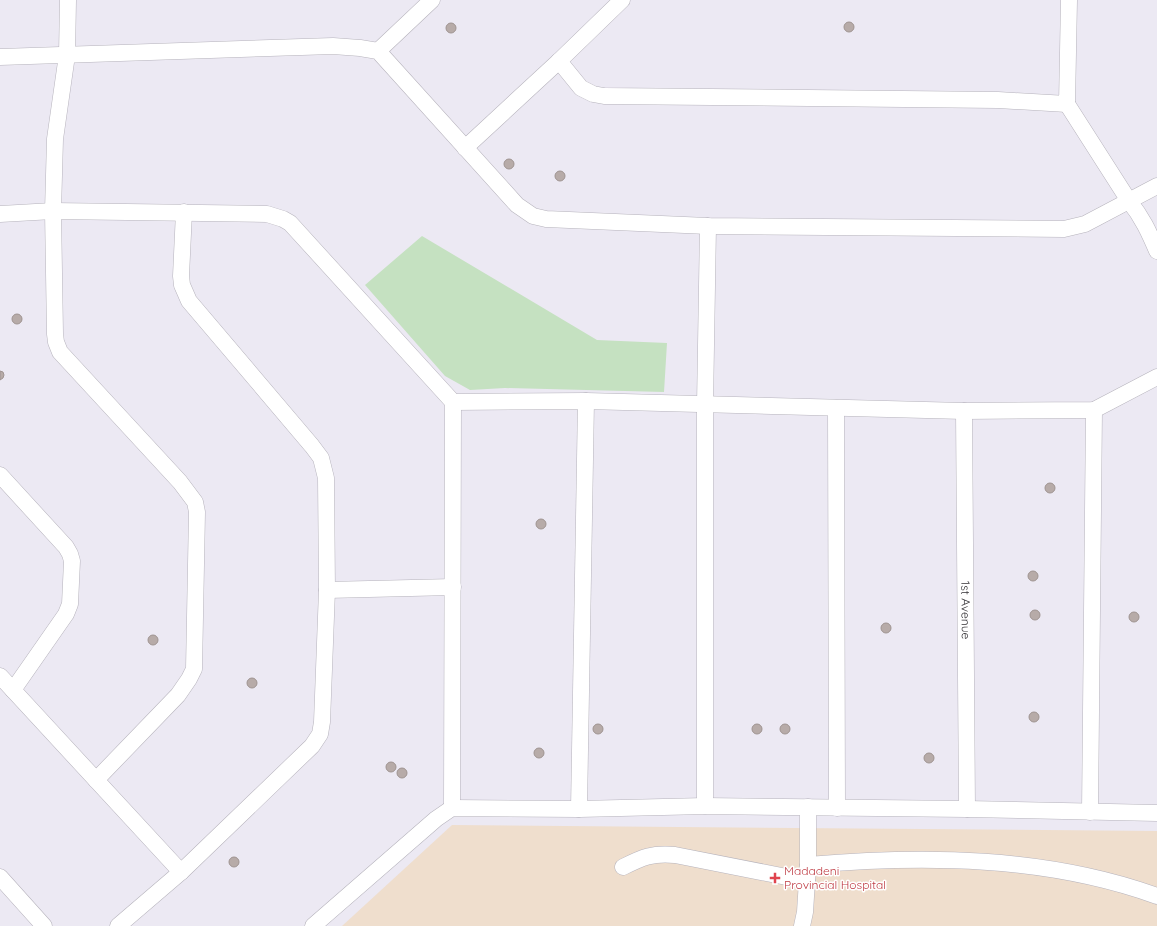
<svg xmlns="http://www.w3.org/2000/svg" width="1157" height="926" viewBox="0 0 1157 926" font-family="Quicksand,sans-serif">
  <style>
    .medical { fill: #efdecd }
    .green { fill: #c5e1c1 }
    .building { fill: #b7aba8; stroke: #9f9491 }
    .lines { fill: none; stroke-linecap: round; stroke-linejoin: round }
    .minor-casing { stroke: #b6b3bc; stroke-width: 17 }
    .minor { stroke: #fff; stroke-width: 16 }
    .health-dot { fill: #e0444e; stroke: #fff; stroke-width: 1.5 }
    .labels { text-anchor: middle; stroke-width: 3; stroke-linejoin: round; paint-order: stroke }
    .street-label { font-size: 12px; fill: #343236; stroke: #fff }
    .health-label { font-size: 12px; fill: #be3a42; stroke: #fff; text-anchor: start }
  </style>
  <rect width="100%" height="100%" fill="#ece9f3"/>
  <polygon class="medical" points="452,825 1157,831 1157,926 342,926"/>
  <polygon class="green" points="422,236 597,340 667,343 664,392 505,388 470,390 445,376 365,285"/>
  <g class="building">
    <circle cx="849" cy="27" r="5"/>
    <circle cx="451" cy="28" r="5"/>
    <circle cx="509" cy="164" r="5"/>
    <circle cx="560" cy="176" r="5"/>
    <circle cx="17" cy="319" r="5"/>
    <polygon points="0,371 3,372 4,375 3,378 0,380"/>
    <circle cx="1050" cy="488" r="5"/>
    <circle cx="541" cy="524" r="5"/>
    <circle cx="1033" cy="576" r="5"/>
    <circle cx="1035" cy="615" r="5"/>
    <circle cx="1134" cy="617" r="5"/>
    <circle cx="886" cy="628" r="5"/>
    <circle cx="153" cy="640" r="5"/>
    <circle cx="252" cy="683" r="5"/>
    <circle cx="1034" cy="717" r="5"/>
    <circle cx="598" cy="729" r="5"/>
    <circle cx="757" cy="729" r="5"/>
    <circle cx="785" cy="729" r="5"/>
    <circle cx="539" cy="753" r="5"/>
    <circle cx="929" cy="758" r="5"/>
    <circle cx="391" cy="767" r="5"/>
    <circle cx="402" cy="773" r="5"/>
    <circle cx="234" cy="862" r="5"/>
  </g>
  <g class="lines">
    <defs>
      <g id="minor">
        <polyline points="68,0 67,55 55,139 53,211 55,334 56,342 60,352 180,482 195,502 197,512 194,669 189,679 178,695 96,780"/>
        <polyline points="378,51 432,0"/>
        <polyline points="0,57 333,46 360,48 378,51 517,205 533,216 546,219 708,226 1064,229 1085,224 1157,186"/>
        <polyline points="559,61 581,88 593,94 604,96 998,100 1067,104 1069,0"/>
        <path d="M1067 104 1129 201C1142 217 1149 232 1157 251"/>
        <polyline points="465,148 559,61 622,0"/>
        <polyline points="0,214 53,211 267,214 283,219 290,223 453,402 452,808"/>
        <polyline points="453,402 586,401 964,411 1094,410 1157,377"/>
        <polyline points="836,408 837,808"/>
        <path id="s1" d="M964 411 967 809"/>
        <polyline points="0,475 66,547 70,554 72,561 70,604 66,614 13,690"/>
        <polyline points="327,590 453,587"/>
        <polyline points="0,676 181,872"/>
        <polyline points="705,806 705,405 708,226"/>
        <polyline points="808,807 808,865"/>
        <polyline points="579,809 586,401"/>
        <polyline points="1090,812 1094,410"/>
        <path d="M623 867C643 857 652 853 675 855L807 881"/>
        <polyline points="0,877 44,926"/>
        <polyline points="118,926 181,872 312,746 320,734 322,722 327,590 326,478 321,458 312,446 189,301 182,285 181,276 184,212"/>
        <polyline points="313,926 436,819 452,808 579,809 705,806 967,809 1157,813"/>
        <path d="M802 926 805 912 808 865C924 855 1046 856 1157 896"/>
      </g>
    </defs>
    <use href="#minor" class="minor-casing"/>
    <use href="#minor" class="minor"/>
  </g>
  <path class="health-dot" d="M773 872h4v4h4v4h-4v4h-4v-4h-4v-4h4z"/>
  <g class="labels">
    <g class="street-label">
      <text dy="4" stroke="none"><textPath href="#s1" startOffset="199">1st Avenue</textPath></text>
    </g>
    <g class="health-label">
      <text x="784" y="875">Madadeni<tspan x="784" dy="14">Provincial Hospital</tspan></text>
    </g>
  </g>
</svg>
